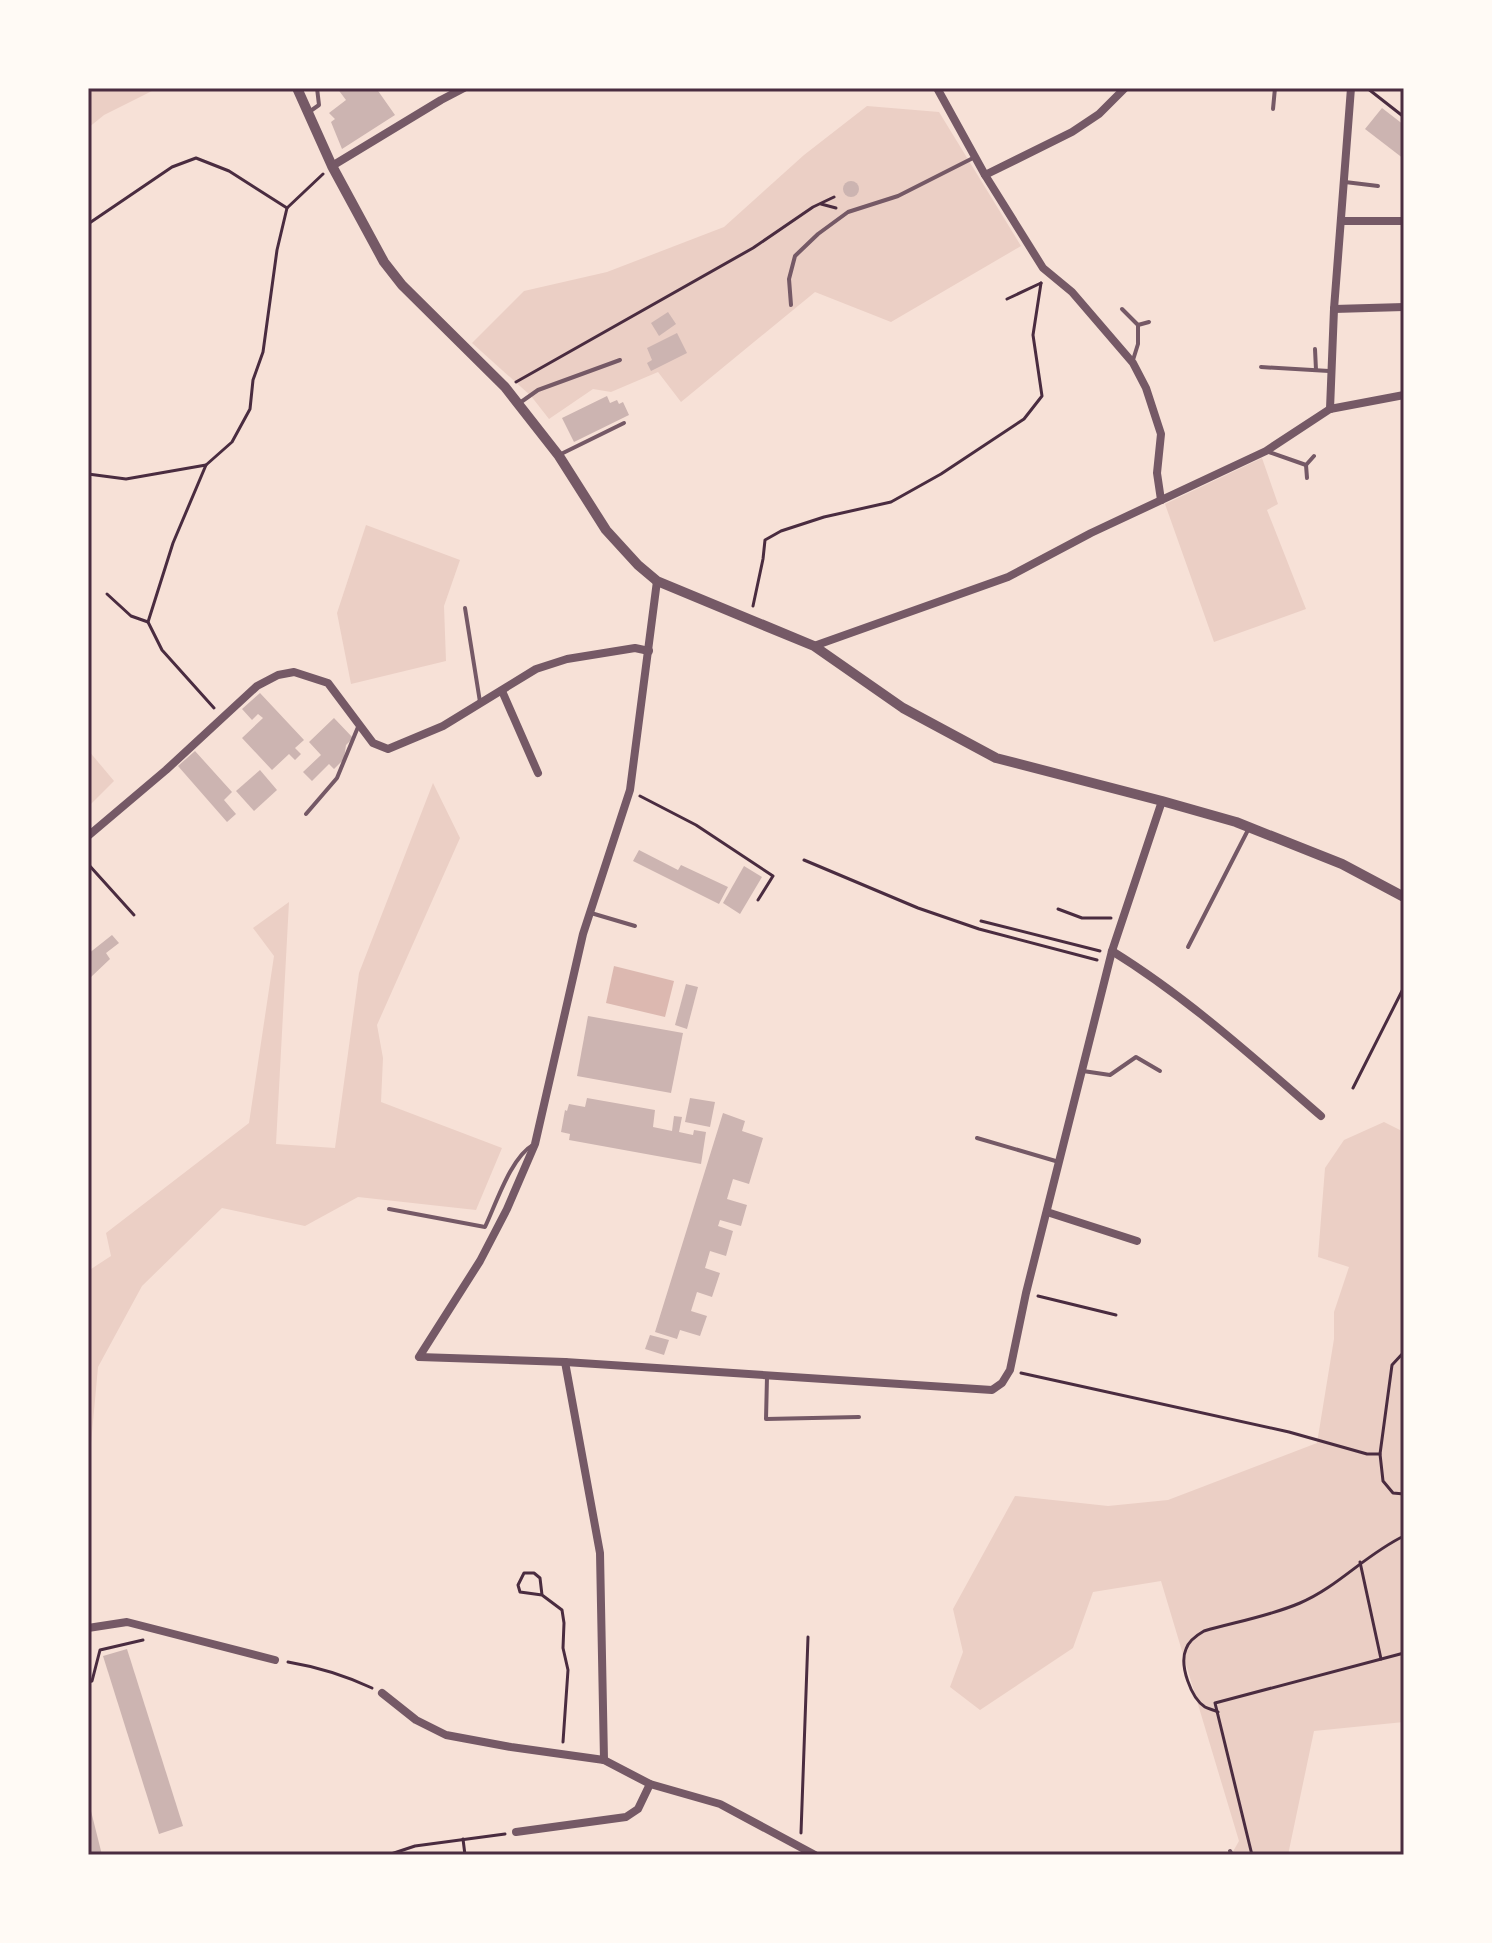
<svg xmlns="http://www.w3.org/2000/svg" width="1492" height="1943" viewBox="0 0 1492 1943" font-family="'Archivo Narrow',sans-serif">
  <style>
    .green { fill: #ebcfc5 }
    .water { fill: #dcb8b0 }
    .building { fill: #ccb4b1 }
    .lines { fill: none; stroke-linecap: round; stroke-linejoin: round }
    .path { stroke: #4a2c40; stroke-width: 3 }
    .service { stroke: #755966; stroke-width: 4 }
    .minor { stroke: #755966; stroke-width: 8 }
    .tertiary { stroke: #755966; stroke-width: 10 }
    .neatline { fill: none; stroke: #4a2c40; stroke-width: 3 }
  </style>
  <rect width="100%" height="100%" fill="#f7e1d7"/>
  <g class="green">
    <polygon points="88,88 158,88 104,115 88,128"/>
    <polygon points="867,106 939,112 1021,246 891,322 815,292 681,402 658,372 611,392 593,389 549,419 531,396 472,343 524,291 607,272 724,227 804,155"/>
    <polygon points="1262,458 1278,504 1267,510 1306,609 1214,642 1165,504"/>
    <polygon points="366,525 460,560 444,606 446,661 351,684 337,613"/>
    <polygon points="88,750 114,781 90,805 88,804"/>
    <polygon points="433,783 460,838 377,1025 383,1058 381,1102 502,1148 476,1210 358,1197 305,1226 222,1208 142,1286 98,1367 91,1444 88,1439 88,1271 111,1256 106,1233 249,1123 274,956 253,928 289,902 276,1144 335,1148 359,973"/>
    <polygon points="1384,1122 1404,1132 1404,1722 1314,1731 1288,1855 1231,1855 1239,1841 1161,1581 1093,1592 1073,1648 980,1710 950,1687 963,1652 953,1609 1015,1496 1108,1506 1168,1500 1317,1443 1334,1339 1334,1312 1349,1267 1318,1257 1325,1168 1344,1140"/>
  </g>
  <polygon class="water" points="614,966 674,981 665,1017 606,1003"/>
  <g class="building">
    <polygon points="337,88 376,88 395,115 342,149 331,122 335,119 329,113 346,100"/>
    <polygon points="1382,108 1404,125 1404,159 1365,129"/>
    <circle cx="851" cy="189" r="8"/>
    <polygon points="668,312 676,324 659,336 651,323"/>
    <polygon points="677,333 687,353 651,371 647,363 652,360 647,348"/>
    <polygon points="607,396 610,403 617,400 619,404 623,402 629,415 574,442 562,418"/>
    <polygon points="260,693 304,740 295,748 301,754 295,760 289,754 272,770 242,738 263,718 258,714 252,720 242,709"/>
    <polygon points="334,718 353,738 346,745 344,759 334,769 329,764 312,781 303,772 321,755 309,742"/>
    <polygon points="195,751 232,792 224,800 236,814 227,822 178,766"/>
    <polygon points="260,770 277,790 254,811 236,791"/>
    <polygon points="639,850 678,870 681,865 728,887 719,904 633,861"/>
    <polygon points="744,866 762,877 740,914 723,903"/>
    <polygon points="112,935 119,943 106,953 110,959 91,977 88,974 88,954"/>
    <polygon points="686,984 698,987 687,1029 675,1025"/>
    <polygon points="588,1016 683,1033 671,1093 577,1076"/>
    <polygon points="587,1098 655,1110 653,1127 672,1131 674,1116 682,1117 679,1132 693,1135 694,1130 706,1132 701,1164 569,1140 570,1134 561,1132 565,1110 567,1111 569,1104 585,1107"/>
    <polygon points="690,1098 715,1102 710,1127 685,1122"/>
    <polygon points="723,1113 745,1121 742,1131 763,1138 749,1184 733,1179 727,1199 747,1205 741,1226 720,1220 718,1226 733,1231 726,1256 710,1251 705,1268 720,1273 712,1297 697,1292 691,1311 707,1316 700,1336 680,1330 677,1339 655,1332"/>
    <polygon points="650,1335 669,1340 664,1355 645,1349"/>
    <polygon points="127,1649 183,1826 159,1834 103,1656"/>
    <polygon points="88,1803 89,1803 102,1855 88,1855"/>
  </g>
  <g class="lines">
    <g class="path">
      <polyline points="1367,88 1404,117"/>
      <polyline points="821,204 836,208"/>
      <polyline points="88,224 172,167 196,158 229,171 287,208"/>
      <polyline points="1007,299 1041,283"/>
      <polyline points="516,382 753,248 813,207 834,197"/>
      <polyline points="88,474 126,479 206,465"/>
      <polyline points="107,594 131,616 148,622"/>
      <polyline points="753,606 763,559 765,540 781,531 824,517 891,502 941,474 1024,419 1042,396 1033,335 1041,283"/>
      <polyline points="214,708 162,650 148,622 173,543 206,465 232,442 250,409 253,380 263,352 277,250 287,208 323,174"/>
      <polyline points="640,796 696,825 773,876 758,900"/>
      <polyline points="804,860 918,908 979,929 1097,960"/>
      <polyline points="88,864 134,915"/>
      <polyline points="1058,909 1082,918 1111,918"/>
      <polyline points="981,921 1100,951"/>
      <polyline points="1353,1088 1404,987"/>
      <polyline points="1038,1296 1116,1315"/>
      <polyline points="1404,1352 1392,1365 1380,1454 1383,1481 1393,1493 1404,1494"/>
      <polyline points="1021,1373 1289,1432 1367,1454 1380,1454"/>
      <polyline points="1360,1562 1381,1659"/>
      <polyline points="542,1595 540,1578 534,1573 524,1573 518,1585 520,1592 542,1595 562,1610 564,1623 563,1648 568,1670 563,1742"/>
      <path d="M288 1662C318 1667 344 1675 372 1688"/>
      <polyline points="88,1682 92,1681 100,1650 143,1640"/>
      <path d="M1218 1712C1214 1710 1209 1709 1205 1707 1191 1698 1179 1665 1186 1649 1189 1640 1197 1635 1204 1631 1235 1622 1270 1616 1300 1603 1338 1587 1366 1554 1404 1536"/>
      <polyline points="801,1833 808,1637"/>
      <polyline points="463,1839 465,1855"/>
      <polyline points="388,1855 415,1846 505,1834"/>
      <polyline points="1252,1855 1215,1703 1404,1653"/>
    </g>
    <g class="service">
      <polyline points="1273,109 1275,88"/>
      <polyline points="309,112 319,105 317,88"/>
      <polyline points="1345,182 1378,186"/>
      <polyline points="791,305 789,279 795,256 818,234 848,212 898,196 975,157"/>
      <polyline points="1122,309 1138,325 1138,344 1133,360"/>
      <polyline points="1138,325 1149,322"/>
      <polyline points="1315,349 1316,370"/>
      <polyline points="1261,367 1329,371"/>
      <polyline points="521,402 538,390 620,360"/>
      <polyline points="1269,452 1306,465 1314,456"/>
      <polyline points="561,454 624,423"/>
      <polyline points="1306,465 1307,478"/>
      <polyline points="465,608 480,702"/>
      <polyline points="306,814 337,778 358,727"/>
      <polyline points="591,913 635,926"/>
      <polyline points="1188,947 1248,830"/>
      <polyline points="1083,1071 1110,1075 1136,1057 1160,1071"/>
      <polyline points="977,1138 1059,1162"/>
      <path d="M389 1209 485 1227C496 1204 511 1157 533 1145"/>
      <polyline points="767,1377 766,1419 859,1417"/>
      <polyline points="1230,1851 1232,1855"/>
    </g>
    <g class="minor">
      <polyline points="937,88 985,175 1043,268 1072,292 1133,363 1146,388 1161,434 1157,473 1161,500"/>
      <polyline points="332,166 441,100 464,88"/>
      <polyline points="985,175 1072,132 1099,114 1125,88"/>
      <polyline points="1341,221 1404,221"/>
      <polyline points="1334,309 1404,307"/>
      <polyline points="1330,409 1334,309 1351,88"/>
      <polyline points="657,581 630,790 583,934 535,1144 507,1209 480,1261 419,1357 565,1362 992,1390 1002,1383 1010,1370 1026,1293 1112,951 1162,801"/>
      <polyline points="814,646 1008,577 1091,533 1266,451 1330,409 1404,395"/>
      <polyline points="502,691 538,773"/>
      <polyline points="88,836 166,770 257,686 278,675 294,672 328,683 373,743 388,749 443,726 536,669 567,659 635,648 649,651"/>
      <path d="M1112 951C1188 998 1254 1058 1321 1116"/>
      <polyline points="1047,1212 1137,1241"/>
      <polyline points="565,1362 600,1553 604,1760"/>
      <polyline points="88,1628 127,1622 275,1660"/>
      <polyline points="382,1693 416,1720 446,1735 511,1747 604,1760 650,1784 720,1804 815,1855"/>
      <polyline points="516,1832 626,1817 638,1809 650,1784"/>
    </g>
    <polyline class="tertiary" points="297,88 332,166 384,262 402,285 505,387 559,456 606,530 638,565 657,581 814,646 903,708 996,758 1162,801 1236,822 1342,864 1404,897"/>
  </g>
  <rect width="1492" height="1943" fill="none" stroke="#fffaf5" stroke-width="180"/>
  <rect x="90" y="90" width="1312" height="1763" class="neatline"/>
</svg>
